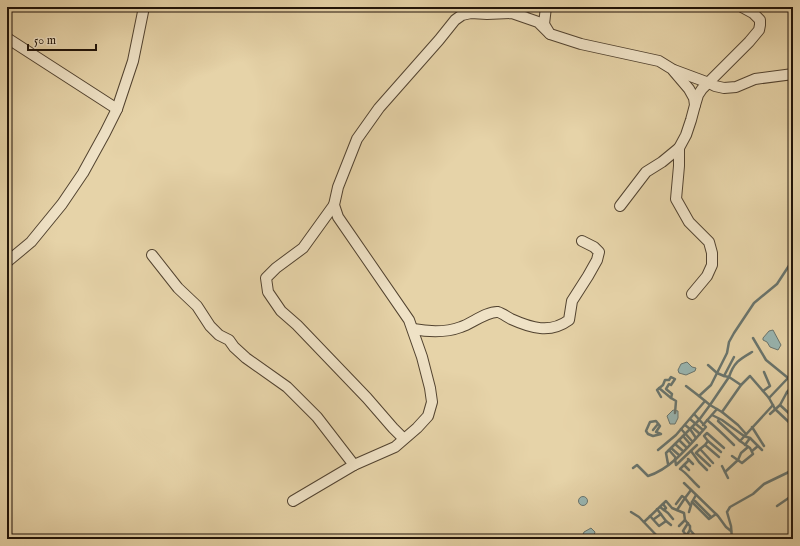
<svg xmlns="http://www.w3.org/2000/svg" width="800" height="546" viewBox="0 0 800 546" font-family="'IM FELL English',serif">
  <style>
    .water { fill: #99b6b2; stroke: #69756e }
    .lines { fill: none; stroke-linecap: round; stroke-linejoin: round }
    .stream { stroke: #69756e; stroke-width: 2.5 }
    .minor-casing { stroke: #524330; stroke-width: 12 }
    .minor { stroke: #efe2c6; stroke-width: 10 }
  </style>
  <rect width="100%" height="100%" fill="#e6d3a8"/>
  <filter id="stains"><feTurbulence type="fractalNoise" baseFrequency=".005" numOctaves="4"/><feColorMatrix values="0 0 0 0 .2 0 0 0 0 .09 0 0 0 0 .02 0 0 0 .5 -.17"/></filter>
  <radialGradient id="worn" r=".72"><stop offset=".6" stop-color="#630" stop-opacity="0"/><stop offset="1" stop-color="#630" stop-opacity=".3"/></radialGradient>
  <g class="water">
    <polygon points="773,330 781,345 778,350 770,347 767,342 763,340 763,338 769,331"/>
    <polygon points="687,362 692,367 696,368 695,371 686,375 679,373 678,370 681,364"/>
    <polygon points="673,410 678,411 678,418 675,424 670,424 667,416"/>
    <circle cx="583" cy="501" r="4.5"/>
    <polygon points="591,528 595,532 593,539 581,539 584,532"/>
  </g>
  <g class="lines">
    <g class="stream">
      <polyline points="753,338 766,360 793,382"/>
      <path d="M752 352C740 359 734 362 729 377L741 385 750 376 769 398 775 409 793 426"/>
      <polyline points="724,376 717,373 727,353 729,342 734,333 754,303 777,284 792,261"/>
      <polyline points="686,386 699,396 711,385 717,373 708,365"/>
      <polyline points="659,388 671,398"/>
      <polyline points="763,391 770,386 764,372"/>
      <polyline points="787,392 793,385"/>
      <polyline points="699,396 710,405 729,377 724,376 734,357"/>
      <polyline points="661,397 657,390 663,385 665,380 669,380 671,377 675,379 671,385 669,384 666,389 672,394 671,398 676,401 675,413"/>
      <polyline points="769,398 788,378"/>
      <polyline points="793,398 789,404 793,408"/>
      <polyline points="780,405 793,417"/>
      <polyline points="722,412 738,425 746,434"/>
      <polyline points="770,414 780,405 787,392 793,397"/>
      <polyline points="712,415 722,420 744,436 750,438 762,450"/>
      <polyline points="690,419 703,430"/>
      <polyline points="719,419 718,421 740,441"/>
      <path d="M707 420C717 428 725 436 734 445"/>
      <polygon points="656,421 660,426 656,432 661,434 653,436 648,434 646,431 650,422"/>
      <polyline points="685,425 690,429 696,438"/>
      <polyline points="703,425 717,409"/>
      <polyline points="692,427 700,434"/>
      <polyline points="752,427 764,446"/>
      <polyline points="681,429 692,441"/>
      <polyline points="653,430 658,424"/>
      <polyline points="683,436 690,444"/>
      <polyline points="679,440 686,447"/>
      <polyline points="708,441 704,436 707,433 724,448"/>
      <polyline points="675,444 683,451"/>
      <polyline points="705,445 708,441 721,452"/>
      <polyline points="745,445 750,438"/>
      <polyline points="671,448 679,455"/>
      <polyline points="700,449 705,445 719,457"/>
      <polyline points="658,450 676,435 705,401"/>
      <polyline points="669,450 676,458"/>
      <polyline points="691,451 699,462 707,470"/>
      <polyline points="752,451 758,446"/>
      <polyline points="696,453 700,449 713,463"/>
      <polyline points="696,453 710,466"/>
      <polyline points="732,456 742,463 753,454 750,448 740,441 773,405"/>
      <polyline points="675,459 676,465 697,445"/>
      <polyline points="688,459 693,464"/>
      <path d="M689 460 680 469C686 472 693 482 699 487"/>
      <polyline points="668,464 666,453 699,420 710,405 722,412 741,385"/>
      <polyline points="684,465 689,470"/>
      <polyline points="722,466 728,478"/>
      <path d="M633 468 637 465 648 476C671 469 690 445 706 427L694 414"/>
      <polyline points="725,472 738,460 741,453 748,447"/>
      <polyline points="684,483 718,516 726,527 731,531"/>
      <polyline points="789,498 791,505"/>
      <polyline points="695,501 711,517"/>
      <polyline points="692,502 709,519 716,514"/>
      <polyline points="663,504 666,508 664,510"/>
      <polyline points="676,504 682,496 685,498 677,510"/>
      <polyline points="690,505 685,498 691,490"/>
      <polyline points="777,506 793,495"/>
      <polyline points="660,507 668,513 673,519"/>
      <polyline points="631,512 639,517 660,539"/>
      <polyline points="689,512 692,502 696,495"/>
      <polyline points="650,516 659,526 666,521 657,509"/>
      <polyline points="654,519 661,514"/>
      <polyline points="666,521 671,525"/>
      <polyline points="644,522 666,501 672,508 684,513 685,520 690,526 690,530 698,539"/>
      <polyline points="688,523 683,531 689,539"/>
      <polyline points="679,526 685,520"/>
      <polyline points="672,535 680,539"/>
      <polyline points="684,539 690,530"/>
      <polyline points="732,539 731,526 727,512 730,507 753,494 764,484 793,470"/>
      <polyline points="749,539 761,537 761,539 768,536 769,539"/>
    </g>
    <defs>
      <g id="minor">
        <polyline points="546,7 544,24 550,34 581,44 659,61 672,69 689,89 694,98 695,105 691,120 686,135 679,148 662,162 646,172 620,206"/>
        <polyline points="509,11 527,7"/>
        <polyline points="7,38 117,109"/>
        <polyline points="674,70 709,83 715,86 724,88 736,87 755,79 793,74"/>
        <polyline points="695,105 698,95 702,89 749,42 759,30 760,25 760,20 753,13 742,7"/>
        <polyline points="679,148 679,166 676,199 689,222 709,242 712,253 712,265 707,276 692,294"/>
        <polyline points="334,205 303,248 276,268 266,278 268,292 281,311 297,325 367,398 393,428 403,438"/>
        <polyline points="152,255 178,288 197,306 210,326 219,335 229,340 234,347 246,358 287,387 317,417 354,465"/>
        <polyline points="7,262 31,242 62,204 83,173 105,133 117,109 133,61 144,7"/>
        <path d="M413 329C429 332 445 333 461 327 471 324 487 311 498 312 502 313 507 317 511 319 531 328 550 334 569 320L572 301 588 276 597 260 599 252 594 247 582 241"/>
        <polyline points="293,501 354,465 395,447 417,428 428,416 432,402 430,388 422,357 409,320 338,217 334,205 338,187 357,139 379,108 439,40 455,20 462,15 471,13 487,14 512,13 538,22 550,34"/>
      </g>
    </defs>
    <use href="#minor" class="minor-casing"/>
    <use href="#minor" class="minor"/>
  </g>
  <rect width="800" height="546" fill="none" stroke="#e6d3a8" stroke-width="24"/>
  <rect x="8" y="8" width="784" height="530" fill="none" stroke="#201308" stroke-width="2"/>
  <rect x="12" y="12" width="776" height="522" fill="none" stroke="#201308"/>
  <path d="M28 44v6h68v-6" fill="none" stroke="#201308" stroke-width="2"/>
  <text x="34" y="44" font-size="12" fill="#201308" stroke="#efe2c6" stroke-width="3" paint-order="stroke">50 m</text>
  <rect width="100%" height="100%" filter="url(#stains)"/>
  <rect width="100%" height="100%" fill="url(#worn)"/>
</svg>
